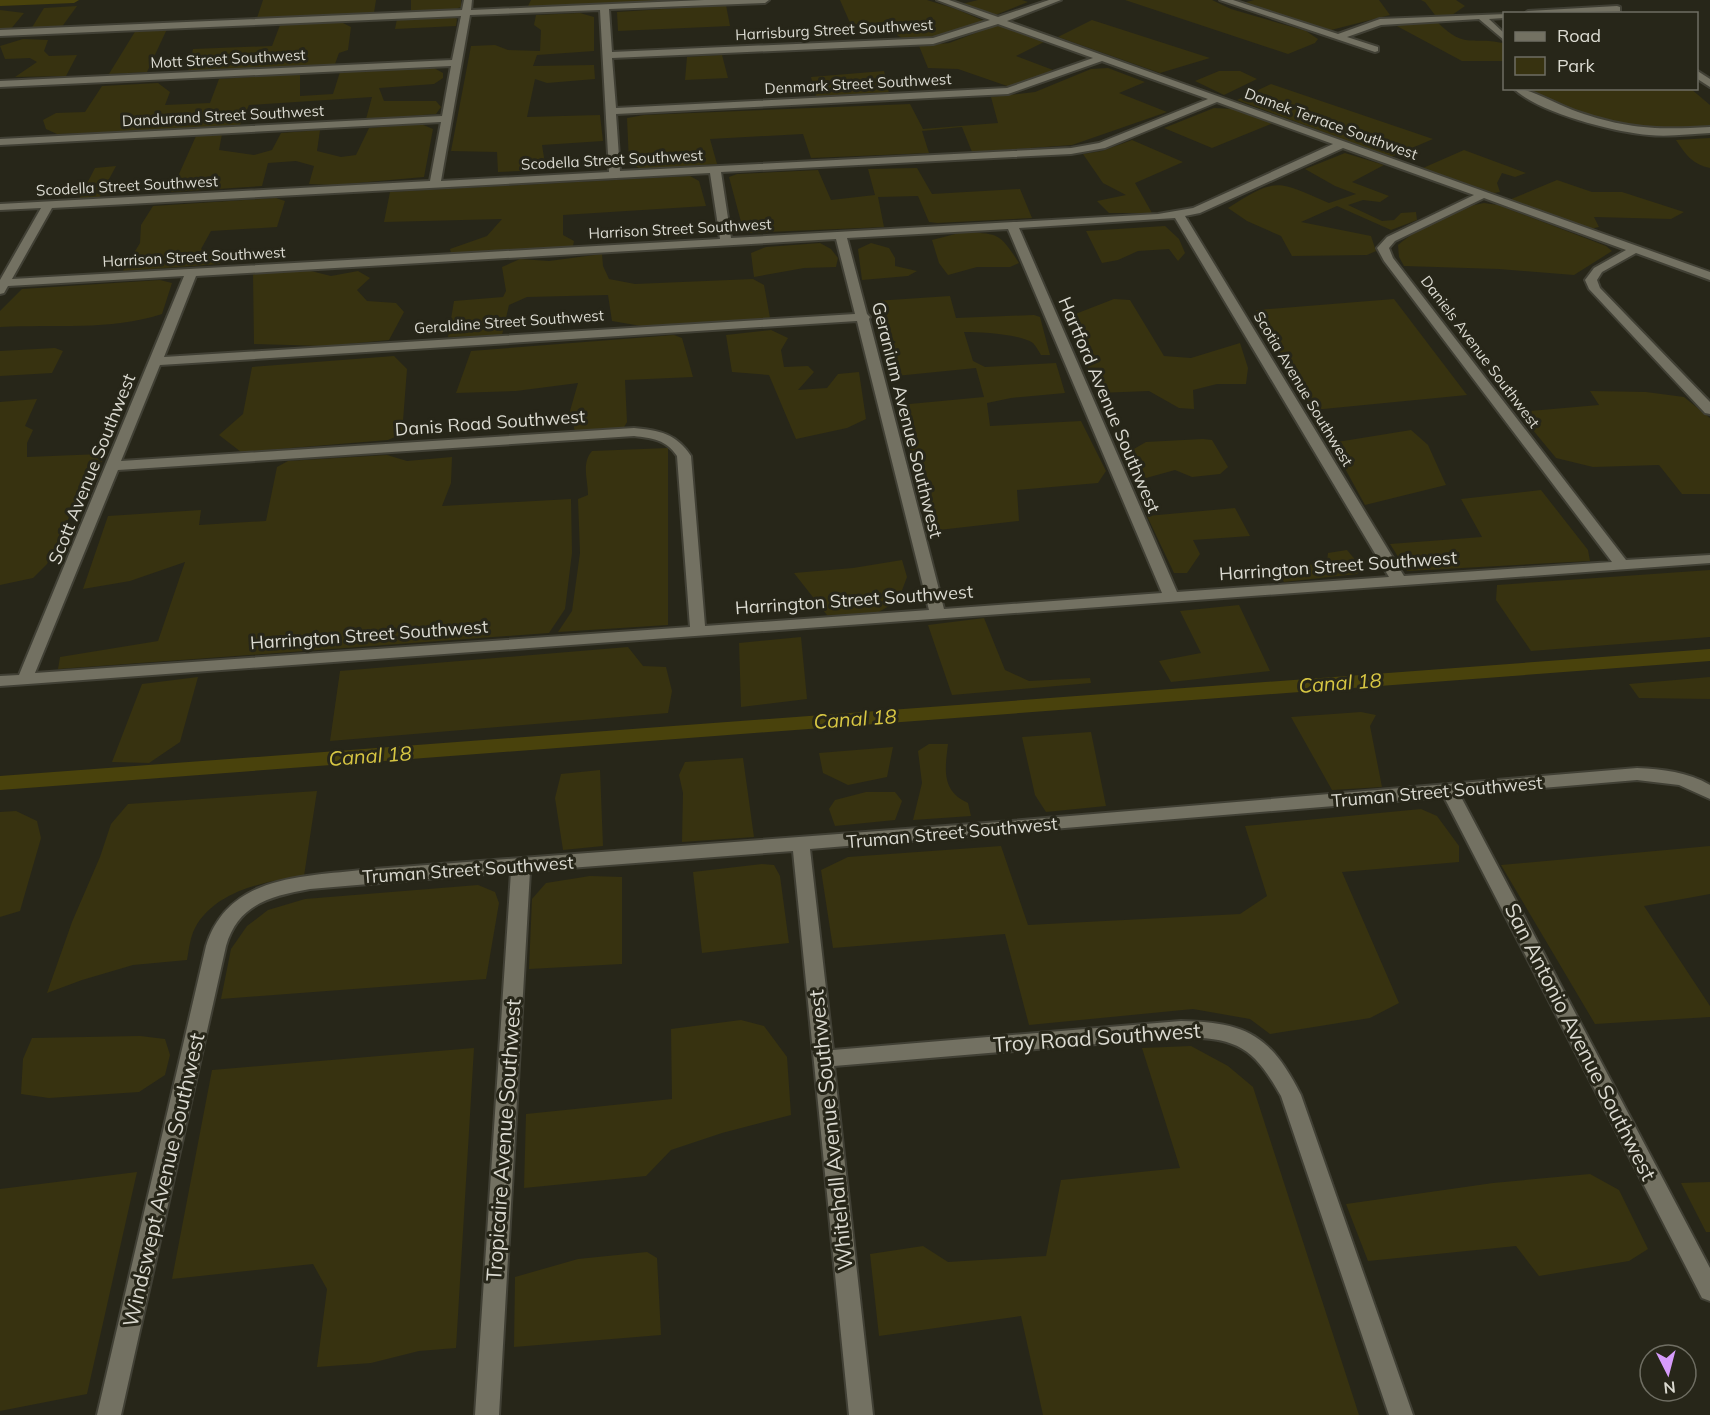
<svg xmlns="http://www.w3.org/2000/svg" width="1710" height="1415" viewBox="0 0 1710 1415" font-family="Mulish,sans-serif">
  <style>
    .green { fill: #373210 }
    .lines { fill: none; stroke-linecap: round; stroke-linejoin: round }
    .canal { fill: #49420c; fill-rule: evenodd }
    .minor-casing { stroke: #414035; stroke-width: 4 }
    .minor { fill: #737162; fill-rule: evenodd }
    .labels { text-anchor: middle; stroke-width: 6; stroke-linejoin: round; paint-order: stroke }
    .far-street-label { font-size: 15px; fill: #dbdad1; stroke: #272619 }
    .street-label { font-size: 18px; fill: #dbdad1; stroke: #272619 }
    .water-label { font-size: 20px; font-style: italic; fill: #d8c743; stroke: #272619 }
    .near-street-label { font-size: 21px; fill: #dbdad1; stroke: #272619 }
  </style>
  <rect width="100%" height="100%" fill="#272619"/>
  <g class="green">
    <polygon points="263,0 376,0 374,13 270,19 257,18"/>
    <polygon points="411,0 461,0 461,7 452,10 411,12"/>
    <polygon points="531,0 670,0 527,8"/>
    <polygon points="840,0 927,0 956,9 984,21 931,39 905,40 883,26 851,25"/>
    <polygon points="978,0 1022,0 1028,2 993,16 962,4"/>
    <polygon points="1125,0 1212,0 1231,9 1306,31 1318,39 1315,43 1288,54"/>
    <polygon points="1254,0 1379,0 1390,15 1331,30 1242,3"/>
    <polygon points="1421,0 1456,0 1465,6 1452,15 1435,15 1425,2"/>
    <polygon points="726,5 730,26 618,31 617,12"/>
    <polygon points="77,6 61,28 31,29 44,8"/>
    <polygon points="0,10 24,13 10,30 0,30"/>
    <polygon points="580,13 594,17 594,51 537,55 533,66 594,65 595,79 547,83 535,79 527,117 600,115 603,141 542,145 546,170 498,172 497,152 451,151 471,46 495,45 508,50 540,51 541,30 534,25 536,15"/>
    <polygon points="453,17 457,19 456,26 395,29 397,19"/>
    <polygon points="1092,20 1210,58 1160,73 1058,37"/>
    <path d="M1436 21C1466 50 1468 36 1503 43L1504 61H1462L1395 25Z"/>
    <polygon points="341,22 351,27 348,50 339,53 335,64 188,72 193,49 272,46 280,25"/>
    <polygon points="997,25 1044,42 1016,56 1053,70 1010,87 958,69 928,68 919,46 949,43"/>
    <polygon points="167,29 147,72 109,74 136,30"/>
    <polygon points="23,39 48,40 44,51 49,56 77,55 66,76 15,77 37,62 30,58 5,59 0,46"/>
    <polygon points="722,55 728,78 685,80 687,57"/>
    <polygon points="434,68 443,73 443,78 434,84 379,88 384,101 436,101 441,107 436,114 366,119 372,97 249,105 239,127 57,134 46,129 43,120 56,113 85,112 102,86 158,83 170,92 165,105 210,103 219,79 300,74 300,96 333,94 340,72"/>
    <polygon points="1108,68 1145,82 1119,93 1167,112 1072,145 972,152 962,127 922,131 929,153 811,158 803,134 710,139 717,164 642,170 629,162 627,118 644,115 910,104 923,129 998,123 991,97 1035,92 1091,69"/>
    <polygon points="884,71 889,93 816,96 811,77"/>
    <polygon points="1219,71 1240,71 1257,79 1224,95 1195,81"/>
    <polygon points="1271,84 1433,139 1391,157 1237,100"/>
    <path d="M1533 88 1691 89 1710 105V126C1695 127 1679 129 1663 128 1621 127 1566 109 1529 90Z"/>
    <polygon points="1214,108 1233,109 1273,123 1212,148 1164,128"/>
    <polygon points="421,124 433,129 424,177 334,185 309,184 314,166 296,161 268,163 262,186 171,192 196,136 222,134 219,150 254,155 272,150 281,133 320,130 317,151 341,157 356,155 369,128"/>
    <path d="M1710 138V168C1693 165 1685 154 1676 140Z"/>
    <polygon points="1132,140 1183,162 1135,183 1152,213 1109,213 1097,201 1126,195 1103,183 1083,154 1102,151"/>
    <polygon points="1464,150 1526,173 1515,177 1502,173 1497,183 1500,192 1494,193 1423,168"/>
    <path d="M1345 153 1384 165 1352 182 1389 196 1380 202 1363 200 1348 205 1382 221 1394 220 1401 213 1416 212 1417 220 1391 230 1337 206 1301 222 1371 236 1376 251 1367 255 1292 256 1281 236 1247 221 1228 208C1278 176 1277 181 1329 203L1356 194 1335 186 1305 169Z"/>
    <polygon points="116,166 99,198 79,199 95,168"/>
    <polygon points="917,168 932,194 1020,189 1032,218 937,223 929,222 918,196 878,197 884,227 744,233 729,177 737,174 818,170 831,200 875,195 868,169"/>
    <polygon points="690,176 699,181 706,206 563,215 563,235 574,241 573,246 451,253 450,249 487,236 502,219 384,222 390,192"/>
    <polygon points="1557,180 1592,192 1622,192 1684,212 1671,219 1594,217 1599,227 1590,229 1509,200"/>
    <polygon points="276,198 285,201 277,227 211,231 201,249 222,255 220,264 123,271 140,243 141,225 153,206"/>
    <path d="M1484 203 1498 205 1606 246 1612 251 1574 275 1499 269 1404 266 1399 257 1398 245C1418 228 1458 207 1484 203Z"/>
    <polygon points="1165,226 1179,239 1185,253 1178,261 1169,249 1138,251 1118,260 1102,263 1086,231"/>
    <path d="M963 232C999 234 999 232 1019 263L1010 267H977L948 275 939 263 932 240Z"/>
    <polygon points="820,243 831,249 838,258 836,267 804,268 754,277 751,253 766,247"/>
    <polygon points="871,243 889,248 895,258 895,266 917,271 908,276 862,280 858,249"/>
    <polygon points="602,254 603,266 609,279 635,284 753,279 764,285 770,318 647,327 612,321 608,295 527,297 509,305 502,335 448,337 454,301 503,297 506,291 502,267 520,259 549,261"/>
    <polygon points="289,271 311,271 331,276 358,271 370,278 357,290 367,301 396,303 404,312 389,340 325,346 254,344 253,274"/>
    <path d="M160 280 172 283 162 314C110 331 54 324 0 327V311L22 289Z"/>
    <path d="M950 296 956 318 1034 315 1040 317 1050 355H1041C1039 352 1036 346 1033 343 1019 334 981 332 964 332L973 361 985 367 1056 363 1065 393 1011 398 987 403 990 426 1081 421 1106 471 1098 483 1017 490 1019 521 930 531 899 405 984 397 976 368 896 376 894 366 882 352 896 342 877 332 872 307 875 301Z"/>
    <polygon points="1114,299 1130,300 1164,356 1191,358 1240,343 1248,368 1246,384 1217,384 1193,390 1194,409 1179,408 1149,391 1098,393 1065,318"/>
    <polygon points="1394,299 1467,395 1313,410 1256,310"/>
    <polygon points="771,330 788,338 781,350 784,367 808,366 814,372 798,390 827,388 838,374 859,372 866,419 847,428 796,439 769,375 732,372 726,335"/>
    <polygon points="674,335 682,338 693,377 625,380 627,422 623,429 575,432 570,411 578,383 516,391 456,393 471,351"/>
    <polygon points="55,348 63,351 52,373 0,376 0,351"/>
    <polygon points="394,356 407,369 402,434 388,440 241,452 219,435 243,414 252,367"/>
    <polygon points="1590,391 1646,392 1684,397 1710,418 1710,494 1682,494 1659,465 1593,467 1556,458 1518,412 1599,405"/>
    <polygon points="37,399 25,426 33,430 27,443 27,457 101,454 102,462 88,477 47,564 33,578 0,585 0,402"/>
    <polygon points="1411,430 1428,445 1446,485 1365,505 1331,443"/>
    <polygon points="1203,439 1212,440 1228,467 1220,474 1192,477 1175,470 1139,480 1127,453 1146,442"/>
    <path d="M668 448V625L558 632 572 611 580 553 578 499 588 495C588 479 581 464 592 451Z"/>
    <polygon points="387,455 407,461 452,457 451,483 442,506 571,499 572,553 565,609 549,633 58,669 60,657 158,641 185,562 130,581 83,589 108,516 201,510 199,525 266,521 277,467 288,461"/>
    <polygon points="1541,490 1588,550 1590,561 1407,571 1390,544 1482,537 1461,499"/>
    <polygon points="1235,508 1250,536 1193,540 1200,554 1187,573 1174,573 1147,516"/>
    <polygon points="1347,550 1362,568 1357,574 1284,582 1277,570 1327,562 1328,553"/>
    <polygon points="902,560 907,577 898,601 875,614 827,615 794,573 853,568"/>
    <polygon points="1710,570 1710,637 1531,651 1496,600 1497,585"/>
    <polygon points="1239,605 1270,671 1171,682 1159,661 1201,653 1180,611"/>
    <polygon points="984,618 1005,670 1029,681 1090,678 1091,683 952,695 928,625"/>
    <polygon points="801,637 807,699 741,707 739,643"/>
    <polygon points="628,647 643,666 666,667 672,691 668,713 330,741 340,671"/>
    <polygon points="198,677 180,742 149,763 112,762 142,684"/>
    <polygon points="1710,677 1710,699 1639,698 1629,684"/>
    <polygon points="1361,712 1376,715 1370,726 1382,787 1332,790 1291,717"/>
    <polygon points="1091,732 1106,806 1046,812 1035,795 1022,737"/>
    <path d="M929 744H948C945 769 941 791 968 803L971 816 913 820 922 783 918 751Z"/>
    <polygon points="893,747 887,777 848,785 823,773 819,753"/>
    <polygon points="743,758 754,837 682,842 683,793 679,775 685,762"/>
    <polygon points="600,770 603,846 563,850 555,798 561,774"/>
    <path d="M317 791 304 876C265 881 215 891 195 928 190 937 189 950 187 960L133 965 82 980 47 993 72 922 100 857 111 824 128 804Z"/>
    <polygon points="866,792 895,792 902,801 895,820 835,826 829,809 835,800"/>
    <polygon points="1421,809 1437,816 1459,846 1459,862 1342,872 1399,1003 1370,1018 1270,1034 1250,1019 1193,1009 1029,1025 1005,934 833,948 821,870 848,857 1001,846 1028,925 1240,914 1267,896 1245,826"/>
    <polygon points="16,811 37,821 41,838 20,911 0,917 0,812"/>
    <polygon points="1710,846 1710,894 1644,906 1710,1006 1710,1017 1595,1024 1501,865"/>
    <polygon points="762,864 774,865 780,876 789,943 702,953 693,872"/>
    <polygon points="590,876 622,877 622,964 529,969 532,899 546,883"/>
    <polygon points="478,885 495,892 499,903 486,979 221,999 231,949 247,926 268,910 305,899"/>
    <polygon points="741,1020 764,1026 787,1057 791,1115 722,1133 671,1150 646,1176 524,1188 526,1114 672,1099 671,1029"/>
    <polygon points="140,1036 165,1039 170,1055 165,1075 139,1092 49,1098 21,1094 23,1059 32,1038"/>
    <polygon points="1191,1046 1228,1066 1253,1087 1359,1415 1043,1415 1021,1316 879,1336 870,1254 923,1246 948,1262 1046,1256 1061,1180 1180,1168 1142,1048"/>
    <polygon points="474,1048 456,1348 419,1351 371,1363 317,1367 327,1289 313,1264 172,1279 212,1070"/>
    <polygon points="137,1172 87,1394 0,1411 0,1189"/>
    <polygon points="1590,1174 1619,1190 1648,1249 1629,1261 1539,1276 1516,1246 1368,1261 1346,1204 1493,1183"/>
    <polygon points="1710,1182 1710,1232 1706,1232 1681,1183"/>
    <polygon points="647,1252 657,1258 661,1335 514,1347 515,1277 578,1259"/>
  </g>
  <g class="lines">
    <g class="canal">
      <polygon points="0,0 79,0 74,3 0,6"/>
      <polygon points="1710,649 1710,661 0,790 0,776"/>
    </g>
    <defs>
      <g id="minor">
        <path d="M464 0H472L471 10 704 0H769L765 3 609 9 612 52 933 38 990 20 937 0H949L998 17 1049 0H1061L1007 21 1710 272V280L1636 253 1602 272 1597 280 1600 288 1710 402V414L1705 413 1589 289 1585 280 1594 268 1626 250 1484 198 1395 241 1389 248 1393 258 1626 560 1710 555V563L0 686V676L19 675 184 276 8 286 4 293 0 294V280L41 208 0 210V204L430 181 441 122 0 145V139L442 116 451 66 0 87V81L452 60 461 16 0 36V30L462 10ZM600 10 609 172 441 181 470 15ZM998 24 1093 58 1007 88 616 108 612 58 933 44ZM1102 61 1208 99 1099 143 1071 148 620 171 616 114 1008 94ZM1217 102 1333 144 1193 208 1158 214 731 238 721 172 1071 154 1105 148ZM1343 148 1474 195 1387 237 1377 248 1384 261 1612 562 1404 576 1185 216 1200 213ZM710 173 720 239 12 279 52 208ZM1175 218 1389 577 1177 592 1019 228ZM1008 229 1162 593 944 609 869 319 870 317 867 314 847 238ZM836 239 855 314 164 357 196 276ZM857 321 929 610 705 626 691 456C677 434 659 430 634 428L121 461 160 365ZM634 436C652 438 667 440 677 456L690 627 35 673 118 470Z"/>
        <polygon points="1220,0 1233,0 1338,34 1380,19 1507,14 1504,14 1504,18 1489,19 1504,33 1504,40 1479,19 1381,25 1347,37 1378,47 1378,51 1375,52"/>
        <polygon points="1617,6 1620,7 1620,11 1524,14 1528,11"/>
        <polygon points="1696,70 1710,79 1710,87 1696,78"/>
        <path d="M1513 88C1530 88 1559 106 1578 112 1627 129 1659 130 1710 127V133C1690 134 1669 137 1649 135 1615 132 1538 113 1513 88Z"/>
        <path d="M1637 768C1662 769 1688 772 1710 785V799L1679 785 1637 780 1460 795 1710 1268V1301L1702 1298 1444 797 810 849 833 1050 1181 1021C1247 1022 1271 1036 1301 1095L1413 1415H1389L1281 1096C1253 1047 1238 1038 1181 1037L834 1066 873 1415H849L793 851 530 871 499 1415H475L511 872 310 889C271 896 238 904 226 946L121 1415H97L206 946C228 876 300 877 361 870L999 822Z"/>
      </g>
    </defs>
    <use href="#minor" class="minor-casing"/>
    <use href="#minor" class="minor"/>
  </g>
  <g class="labels">
    <g class="far-street-label">
      <text transform="translate(834 30) rotate(-3)" y="5">Harrisburg Street Southwest</text>
      <text transform="translate(228 59) rotate(-3)" y="5">Mott Street Southwest</text>
      <text transform="translate(858 84) rotate(-3)" y="5">Denmark Street Southwest</text>
      <text transform="translate(223 116) rotate(-3)" y="5">Dandurand Street Southwest</text>
      <text transform="translate(1331 124) rotate(20)" y="5">Damek Terrace Southwest</text>
      <text transform="translate(612 160) rotate(-3)" y="5">Scodella Street Southwest</text>
      <text transform="translate(127 186) rotate(-3)" y="5">Scodella Street Southwest</text>
      <text transform="translate(680 229) rotate(-3)" y="5">Harrison Street Southwest</text>
      <text transform="translate(194 257) rotate(-3)" y="5">Harrison Street Southwest</text>
      <text transform="translate(509 322) rotate(-4)" y="5">Geraldine Street Southwest</text>
      <text transform="translate(1480 352) rotate(53)" y="5">Daniels Avenue Southwest</text>
      <text transform="translate(1303 389) rotate(59)" y="5">Scotia Avenue Southwest</text>
    </g>
    <g class="street-label">
      <text transform="translate(1109 405) rotate(67)" y="6">Hartford Avenue Southwest</text>
      <text transform="translate(907 420) rotate(76)" y="6">Geranium Avenue Southwest</text>
      <text transform="translate(490 423) rotate(-4)" y="6">Danis Road Southwest</text>
      <text transform="translate(92 469) rotate(-68)" y="6">Scott Avenue Southwest</text>
      <text transform="translate(1338 566) rotate(-4)" y="6">Harrington Street Southwest</text>
      <text transform="translate(854 600) rotate(-4)" y="6">Harrington Street Southwest</text>
      <text transform="translate(369 635) rotate(-4)" y="6">Harrington Street Southwest</text>
      <text transform="translate(1437 792) rotate(-5)" y="6">Truman Street Southwest</text>
      <text transform="translate(952 833) rotate(-5)" y="6">Truman Street Southwest</text>
      <text transform="translate(468 870) rotate(-4)" y="6">Truman Street Southwest</text>
    </g>
    <g class="water-label">
      <text transform="translate(1340 683) rotate(-4)" y="7">Canal 18</text>
      <text transform="translate(855 719) rotate(-4)" y="7">Canal 18</text>
      <text transform="translate(370 756) rotate(-4)" y="7">Canal 18</text>
    </g>
    <g class="near-street-label">
      <text transform="translate(1097 1038) rotate(-4)" y="7">Troy Road Southwest</text>
      <text transform="translate(1580 1042) rotate(63)" y="7">San Antonio Avenue Southwest</text>
      <text transform="translate(831 1130) rotate(-96)" y="7">Whitehall Avenue Southwest</text>
      <text transform="translate(504 1140) rotate(-86)" y="7">Tropicaire Avenue Southwest</text>
      <text transform="translate(164 1180) rotate(-77)" y="7">Windswept Avenue Southwest</text>
    </g>
  </g>
  <rect x="1503" y="12" width="195" height="78" fill="#272619" stroke="#6f6e63" stroke-width="1.5"/>
  <rect x="1515" y="32" width="30" height="9" fill="#737162" stroke="#6f6e63" stroke-width="1.5"/>
  <text x="1557" y="42" font-size="18" fill="#dbdad1">Road</text>
  <rect x="1515" y="57" width="30" height="18" fill="#373210" stroke="#6f6e63" stroke-width="1.5"/>
  <text x="1557" y="72" font-size="18" fill="#dbdad1">Park</text>
  <g transform="translate(1668 1373) rotate(174)"><circle r="28" fill="#272619" stroke="#6f6e63" stroke-width="1.5"/>
  <path d="M0-4.5L10 22L0 15L-10 22Z" fill="#d69bfa"/>
  <text y="-9" font-size="16" font-weight="bold" text-anchor="middle" fill="#dbdad1">N</text>
  </g>
</svg>
